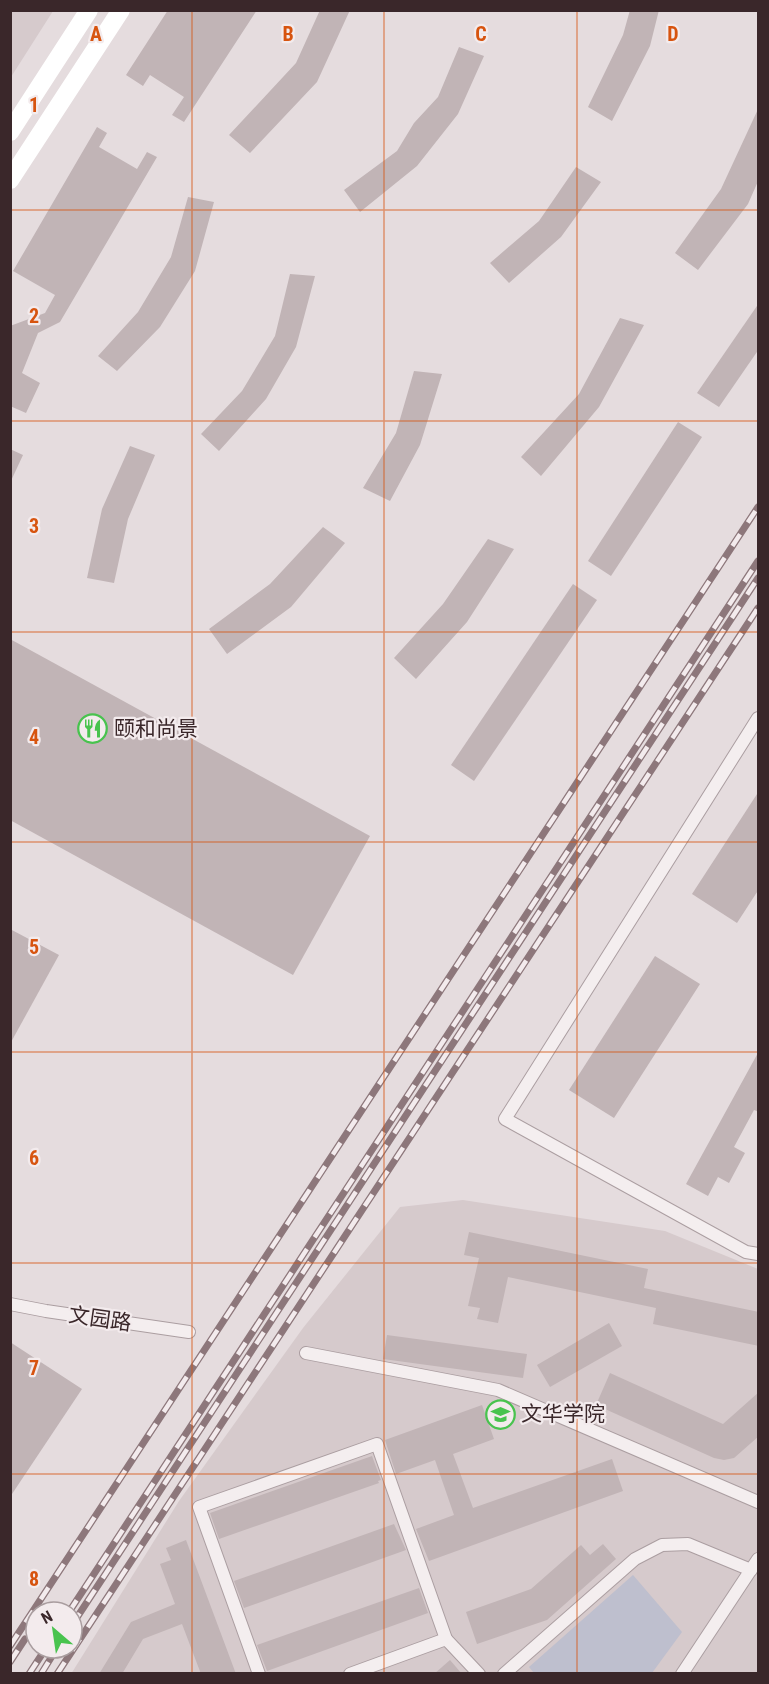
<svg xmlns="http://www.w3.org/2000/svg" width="769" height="1684" viewBox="0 0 769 1684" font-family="'Roboto Condensed','Noto Sans SC',sans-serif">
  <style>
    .built { fill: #d6cacc }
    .green { fill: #bebfce }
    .building { fill: #c1b4b6 }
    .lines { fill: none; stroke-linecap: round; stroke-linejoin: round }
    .minor-casing { stroke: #ab9ea1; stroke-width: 14 }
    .minor { stroke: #f4eeef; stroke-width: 12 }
    .secondary { stroke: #fff; stroke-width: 18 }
    .rail-casing { stroke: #8d777b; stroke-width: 7 }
    .rail { stroke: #f3ebed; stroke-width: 4.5; stroke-dasharray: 14; stroke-linecap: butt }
    .grid { fill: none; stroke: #d7540f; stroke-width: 1.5; stroke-opacity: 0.55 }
    .labels { text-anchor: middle; stroke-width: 4.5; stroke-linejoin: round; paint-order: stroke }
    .poi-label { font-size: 21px; fill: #3a272a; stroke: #f3ebed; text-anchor: start }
    .street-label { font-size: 21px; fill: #3a272a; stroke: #f3ebed }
    .grid-label { font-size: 20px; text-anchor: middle; font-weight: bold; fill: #d7540f; stroke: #f3ebed; stroke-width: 4.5; stroke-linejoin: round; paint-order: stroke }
  </style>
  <rect width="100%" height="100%" fill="#e5dcde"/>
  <g class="built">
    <polygon points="11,10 53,11 11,77 10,11"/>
    <polygon points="463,1200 665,1231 758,1269 758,1673 71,1674 179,1501 303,1328 400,1207"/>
  </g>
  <polygon class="green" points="633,1575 682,1632 652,1673 534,1673 529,1667"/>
  <g class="building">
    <polygon points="168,10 257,10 184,122 172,115 184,97 150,75 143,86 126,75"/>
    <polygon points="320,10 350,10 317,82 250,153 229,135 296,63"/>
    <polygon points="630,10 659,10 650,46 612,121 588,107 623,35"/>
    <polygon points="459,47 484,56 458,114 417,166 360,212 344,190 397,151 414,123 438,97"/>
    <polygon points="759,107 759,179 748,204 698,270 675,253 721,189"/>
    <polygon points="97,127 107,133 99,147 137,169 147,152 157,157 60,322 38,333 22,373 40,383 26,413 10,406 10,326 45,313 55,295 13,271"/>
    <polygon points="576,167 601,182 561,237 509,283 490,263 539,221"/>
    <polygon points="188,197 214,202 195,271 160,327 117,371 98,356 138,312 171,257"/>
    <polygon points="290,274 315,276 296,347 266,399 219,451 201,434 242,391 275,336"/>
    <polygon points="759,303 759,349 719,407 697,393"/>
    <polygon points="620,318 644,325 599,407 541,476 521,457 579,394"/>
    <polygon points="414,371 442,374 420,445 390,501 363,488 396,433"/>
    <polygon points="678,422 702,437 611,576 588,561"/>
    <polygon points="130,446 155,455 128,519 114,583 87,578 102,509"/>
    <polygon points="10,449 23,455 10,483"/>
    <polygon points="323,527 345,543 291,607 227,654 209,629 270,584"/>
    <polygon points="488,539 514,549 467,622 416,679 394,658 443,604"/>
    <polygon points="573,584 597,600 474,781 451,765"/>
    <polygon points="10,639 370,836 293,975 10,820"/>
    <polygon points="759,791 759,889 737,923 692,894"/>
    <polygon points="10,929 59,955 10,1044"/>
    <polygon points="655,956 700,984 614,1118 569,1090"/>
    <polygon points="759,1051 759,1112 754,1110 734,1147 745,1153 729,1183 718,1177 708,1196 686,1184"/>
    <polygon points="469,1232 648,1269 644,1288 759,1312 759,1346 653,1324 656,1308 508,1277 498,1323 477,1319 480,1308 468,1306 479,1258 464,1255"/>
    <polygon points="609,1323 622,1346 550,1387 537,1365"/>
    <polygon points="387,1335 527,1354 523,1378 383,1359"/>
    <polygon points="10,1342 82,1389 10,1497"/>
    <polygon points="610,1373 723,1424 759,1392 759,1436 734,1458 724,1460 714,1458 596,1405"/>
    <polygon points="482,1405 494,1439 453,1454 473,1508 612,1459 623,1491 429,1561 416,1529 454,1515 435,1460 396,1474 385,1440"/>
    <polygon points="372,1456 381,1480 378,1481 379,1483 219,1539 210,1513"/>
    <polygon points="394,1524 406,1550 244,1608 234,1581"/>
    <polygon points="186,1540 236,1674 201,1674 182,1624 143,1639 122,1674 99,1674 131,1622 175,1604 160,1564 171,1560 166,1548"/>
    <polygon points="603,1544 616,1559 547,1620 477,1644 466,1612 531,1589 581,1545 590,1555"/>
    <polygon points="419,1588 428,1613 267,1671 257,1645"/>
    <polygon points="450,1660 462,1674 434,1674"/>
  </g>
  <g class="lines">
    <defs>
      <g id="minor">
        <polyline points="758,718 505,1119 746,1252 758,1254"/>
        <polyline points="10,1304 46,1311 189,1332"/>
        <polyline points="306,1353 498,1390 758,1502"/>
        <polyline points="259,1674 199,1507 377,1444 446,1639"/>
        <polyline points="350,1674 446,1639 479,1674"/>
        <polyline points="504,1674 635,1559 662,1545 688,1544 751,1570"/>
        <polyline points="682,1674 758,1559"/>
      </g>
    </defs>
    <use href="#minor" class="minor-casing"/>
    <use href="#minor" class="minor"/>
    <g class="secondary">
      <polyline points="10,132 89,10"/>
      <polyline points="10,180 121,10"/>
    </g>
    <defs>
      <g id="rail">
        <polyline points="69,1612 758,561"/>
        <polyline points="72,1625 758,578"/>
        <polyline points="10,1646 758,507"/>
        <polyline points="10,1662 25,1639"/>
        <polyline points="29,1674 46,1648"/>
        <polyline points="41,1674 57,1648"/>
        <polyline points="57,1674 758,608"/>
      </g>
    </defs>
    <use href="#rail" class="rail-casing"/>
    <use href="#rail" class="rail"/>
  </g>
  <path class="grid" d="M192 10V1674M384 10V1674M577 10V1674M10 210H758M10 421H758M10 632H758M10 842H758M10 1052H758M10 1263H758M10 1474H758"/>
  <defs>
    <symbol id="restaurant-ring" viewBox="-11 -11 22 22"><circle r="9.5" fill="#f3ebed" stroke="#48c34e" stroke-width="1.5"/><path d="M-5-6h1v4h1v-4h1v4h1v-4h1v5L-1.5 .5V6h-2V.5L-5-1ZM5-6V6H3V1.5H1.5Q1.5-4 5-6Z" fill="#48c34e"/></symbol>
    <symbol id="university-ring" viewBox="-11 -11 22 22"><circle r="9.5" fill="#f3ebed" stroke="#48c34e" stroke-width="1.5"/><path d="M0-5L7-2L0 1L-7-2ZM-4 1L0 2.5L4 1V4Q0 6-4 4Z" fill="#48c34e"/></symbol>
  </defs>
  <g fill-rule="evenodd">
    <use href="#restaurant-ring" x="76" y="712" width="33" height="33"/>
    <use href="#university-ring" x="484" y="1398" width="33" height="33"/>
  </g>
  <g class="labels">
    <g class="poi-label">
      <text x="114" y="736">颐和尚景</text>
      <text x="521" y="1421">文华学院</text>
    </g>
    <g class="street-label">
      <text transform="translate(100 1319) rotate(8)" y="7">文园路</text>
    </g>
  </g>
  <g class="grid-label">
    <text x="96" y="41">A</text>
    <text x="288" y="41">B</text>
    <text x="481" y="41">C</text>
    <text x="673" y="41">D</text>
    <text x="34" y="112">1</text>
    <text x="34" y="323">2</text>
    <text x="34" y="533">3</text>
    <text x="34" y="744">4</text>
    <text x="34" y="954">5</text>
    <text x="34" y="1165">6</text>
    <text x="34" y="1375">7</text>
    <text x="34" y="1586">8</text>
  </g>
  <rect width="769" height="1684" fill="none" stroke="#3a272a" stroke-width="24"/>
  <g transform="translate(54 1630) rotate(331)"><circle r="28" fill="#f3ebed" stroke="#a99d9f" stroke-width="1.5"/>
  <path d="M0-4.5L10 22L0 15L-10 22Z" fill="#48c34e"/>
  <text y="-9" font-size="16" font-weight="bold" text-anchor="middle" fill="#3a272a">N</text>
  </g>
</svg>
